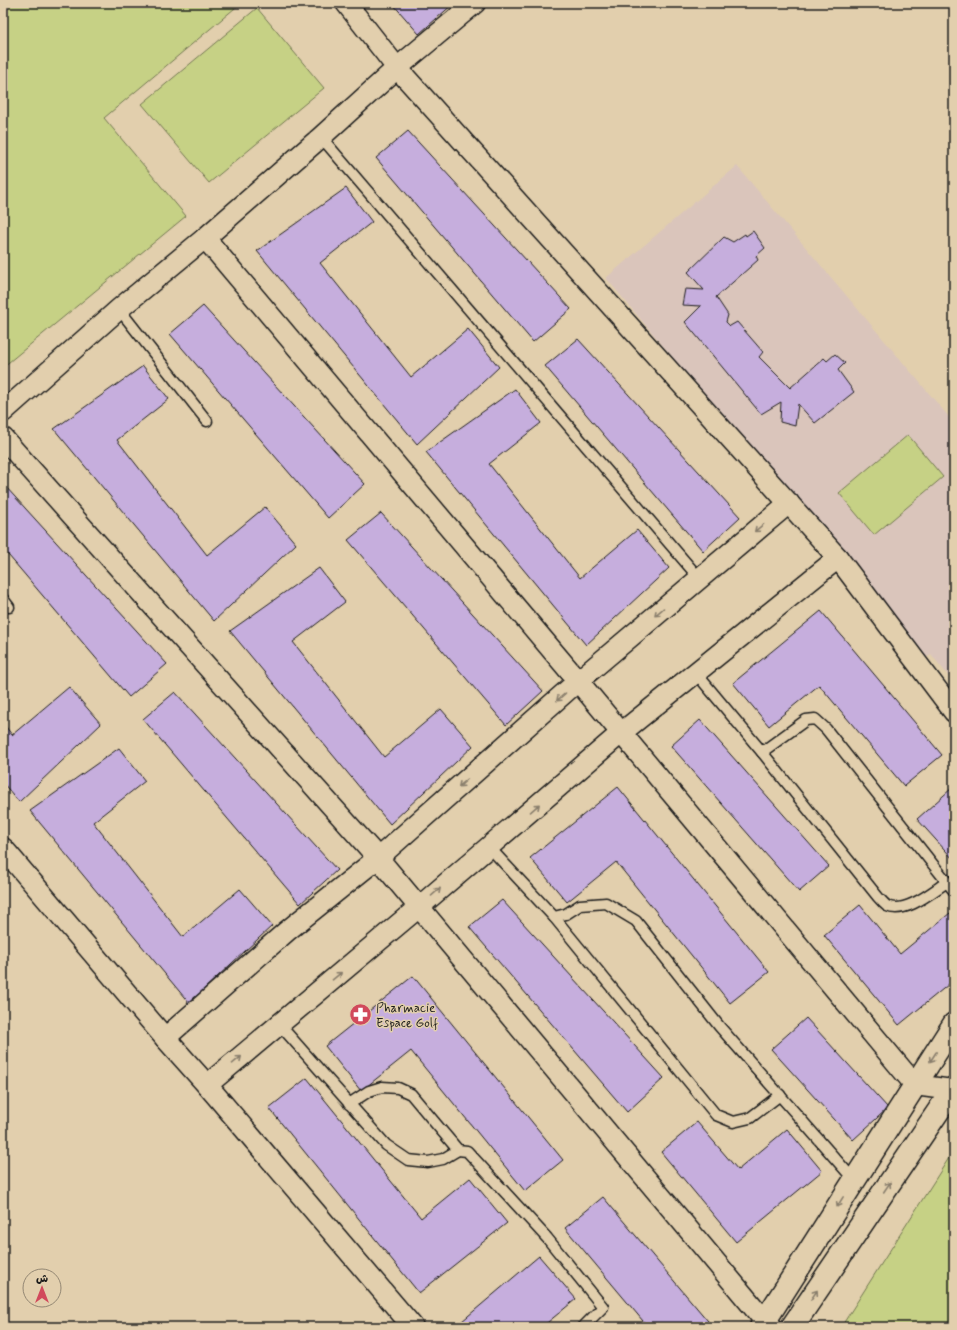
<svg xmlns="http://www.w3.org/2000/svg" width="957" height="1330" viewBox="0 0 957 1330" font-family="Mynerve,'Playpen Sans Arabic',sans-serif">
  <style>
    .built { fill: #dac5bb }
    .green { fill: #c6d185; stroke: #717650 }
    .building { fill: #c6aedd; stroke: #1c1c1c }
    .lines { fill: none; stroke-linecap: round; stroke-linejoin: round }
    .service-casing { stroke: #1c1c1c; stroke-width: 13 }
    .minor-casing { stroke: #1c1c1c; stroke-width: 23 }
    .tertiary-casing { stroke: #1c1c1c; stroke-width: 25 }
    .service { stroke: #e2cfad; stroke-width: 10 }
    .minor { stroke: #e2cfad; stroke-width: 20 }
    .tertiary { stroke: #e2cfad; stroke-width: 22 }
    .oneway { stroke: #897e6c }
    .labels { text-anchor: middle; stroke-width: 3; stroke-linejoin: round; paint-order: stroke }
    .poi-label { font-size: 13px; fill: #1c1c1c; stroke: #e2cfad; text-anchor: start }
  </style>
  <rect width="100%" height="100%" fill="#e2cfad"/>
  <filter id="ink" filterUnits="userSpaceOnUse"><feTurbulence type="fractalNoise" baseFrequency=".025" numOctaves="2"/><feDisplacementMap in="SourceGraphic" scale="8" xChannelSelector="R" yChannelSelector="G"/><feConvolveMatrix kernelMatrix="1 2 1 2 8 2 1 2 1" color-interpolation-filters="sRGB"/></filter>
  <g filter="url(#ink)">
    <polygon class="built" points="737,166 954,423 954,683 931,654 925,659 606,278"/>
    <g class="green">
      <polygon points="3,3 241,3 104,118 186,216 3,367"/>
      <polygon points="257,8 324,88 209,183 142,104"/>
      <polygon points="908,435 943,477 874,535 839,493"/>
      <polygon points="954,1150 954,1327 841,1327"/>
    </g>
    <g class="building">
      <polygon points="392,3 454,3 419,34"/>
      <polygon points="408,131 571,309 533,342 376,158"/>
      <polygon points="346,188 372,222 320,263 411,377 468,329 499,367 417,444 257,251"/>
      <polygon points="753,231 765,248 756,256 758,260 716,297 728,315 726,322 730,326 737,322 763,352 759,357 790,388 824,358 827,361 835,354 845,363 838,370 854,392 815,423 798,404 795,426 780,422 781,402 761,414 685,322 701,306 682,305 685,289 704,290 688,272 724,237 733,242 745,234 746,236"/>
      <polygon points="203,306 365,484 328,518 170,334"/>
      <polygon points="578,339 740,517 703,551 545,366"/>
      <polygon points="143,366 169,399 117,440 207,555 265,507 296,544 214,621 54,429"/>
      <polygon points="515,389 541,423 489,464 580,578 637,530 669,568 586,645 426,452"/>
      <polygon points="5,486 167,664 129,697 3,549 3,487"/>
      <polygon points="381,513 543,691 506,725 348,540"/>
      <polygon points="319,568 345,602 293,642 384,757 441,709 473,746 390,824 230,631"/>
      <polygon points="821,611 942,755 904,786 819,685 769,726 733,683"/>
      <polygon points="69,687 101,724 19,802 3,783 3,723 12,735"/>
      <polygon points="175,692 337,870 300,904 143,719"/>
      <polygon points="700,720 829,866 799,892 671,746"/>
      <polygon points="119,748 145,781 93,822 183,937 240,889 272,926 189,1003 30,811"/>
      <polygon points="618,787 769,972 730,1003 616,862 567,902 530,858"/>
      <polygon points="952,788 954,790 954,860 917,819"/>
      <polygon points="502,900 664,1078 627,1112 469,927"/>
      <polygon points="860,905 900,954 950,913 954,917 954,980 899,1025 824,935"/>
      <polygon points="413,976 563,1160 525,1191 411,1051 361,1091 325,1046"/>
      <polygon points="806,1018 888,1108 853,1140 771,1049"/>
      <polygon points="307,1078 421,1218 470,1178 507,1223 419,1293 269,1108"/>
      <polygon points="697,1122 738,1170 787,1129 822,1171 736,1242 661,1152"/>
      <polygon points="603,1197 713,1327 648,1327 565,1228"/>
      <polygon points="539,1256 576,1299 542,1327 455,1327"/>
    </g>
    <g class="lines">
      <defs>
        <g id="service">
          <polyline points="321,137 699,578"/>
          <polyline points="119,309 207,421"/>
          <polyline points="3,599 9,607"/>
          <polyline points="696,673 762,752 806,720 815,719 826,729 954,891"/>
          <path d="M762 752 878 897C881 900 884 904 887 906 905 915 933 891 947 882"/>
          <polyline points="489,847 554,917 566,914 580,905 606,903 636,921 719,1026 854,1180"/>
          <polyline points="554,917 716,1115 733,1122 750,1118 780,1095"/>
          <polyline points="279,1024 386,1145 408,1160 428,1162 443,1159 458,1150"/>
          <polyline points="349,1104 369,1091 382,1087 398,1088 411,1094 436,1124 458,1150 467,1151 547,1238 603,1307 583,1327"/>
        </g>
        <g id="minor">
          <polyline points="346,3 397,68 838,558 954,712"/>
          <polyline points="205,238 578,681 915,1085 952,1090"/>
          <polyline points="3,412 119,309 205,238 321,137 397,68 475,3"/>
          <polyline points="3,438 378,858 765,1321 772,1327"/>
          <polyline points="3,848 165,1038 207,1085 413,1327"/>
          <polyline points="165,1038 287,931 378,858 578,681 789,503"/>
          <polyline points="207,1085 419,907 621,733 838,558"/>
        </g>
        <g id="tertiary">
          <polyline points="761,1327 954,1024"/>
          <polyline points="792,1327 954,1088"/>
        </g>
      </defs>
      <use href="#service" class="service-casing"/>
      <use href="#minor" class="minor-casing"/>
      <use href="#tertiary" class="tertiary-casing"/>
      <use href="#service" class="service"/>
      <use href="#minor" class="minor"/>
      <use href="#tertiary" class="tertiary"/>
    </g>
    <defs><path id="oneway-shaft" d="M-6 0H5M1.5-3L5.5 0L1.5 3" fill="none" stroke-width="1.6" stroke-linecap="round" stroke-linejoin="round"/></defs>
    <g class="oneway">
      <use href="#oneway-shaft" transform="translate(759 528) rotate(140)"/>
      <use href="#oneway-shaft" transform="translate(659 612) rotate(139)"/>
      <use href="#oneway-shaft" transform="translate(561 697) rotate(139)"/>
      <use href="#oneway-shaft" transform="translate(463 783) rotate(139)"/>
      <use href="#oneway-shaft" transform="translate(535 808) rotate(-41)"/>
      <use href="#oneway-shaft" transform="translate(436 892) rotate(-41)"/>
      <use href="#oneway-shaft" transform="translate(337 976) rotate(-40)"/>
      <use href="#oneway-shaft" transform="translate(933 1057) rotate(123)"/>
      <use href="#oneway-shaft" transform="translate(237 1060) rotate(-40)"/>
      <use href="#oneway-shaft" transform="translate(887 1187) rotate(-56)"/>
      <use href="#oneway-shaft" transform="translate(840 1202) rotate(122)"/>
      <use href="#oneway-shaft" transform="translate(814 1295) rotate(-56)"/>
    </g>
  </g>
  <defs>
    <symbol id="pharmacy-disc" viewBox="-11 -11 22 22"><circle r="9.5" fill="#d1495b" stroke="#e2cfad"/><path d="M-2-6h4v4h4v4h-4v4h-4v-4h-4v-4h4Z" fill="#fff"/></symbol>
  </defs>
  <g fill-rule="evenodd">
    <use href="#pharmacy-disc" x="348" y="1002" width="25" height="25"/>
  </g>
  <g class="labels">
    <g class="poi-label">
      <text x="376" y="1012">Pharmacie<tspan x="376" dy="15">Espace Golf</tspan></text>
    </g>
  </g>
  <rect width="957" height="1330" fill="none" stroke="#e2cfad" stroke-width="16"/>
  <rect x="8" y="8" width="941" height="1314" fill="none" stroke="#1c1c1c" stroke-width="1.5" filter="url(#ink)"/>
  <g transform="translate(42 1288)"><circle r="19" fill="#e2cfad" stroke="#938773"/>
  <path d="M0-3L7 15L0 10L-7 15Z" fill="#d1495b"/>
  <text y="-6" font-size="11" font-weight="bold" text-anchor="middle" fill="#1c1c1c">ش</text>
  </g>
</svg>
